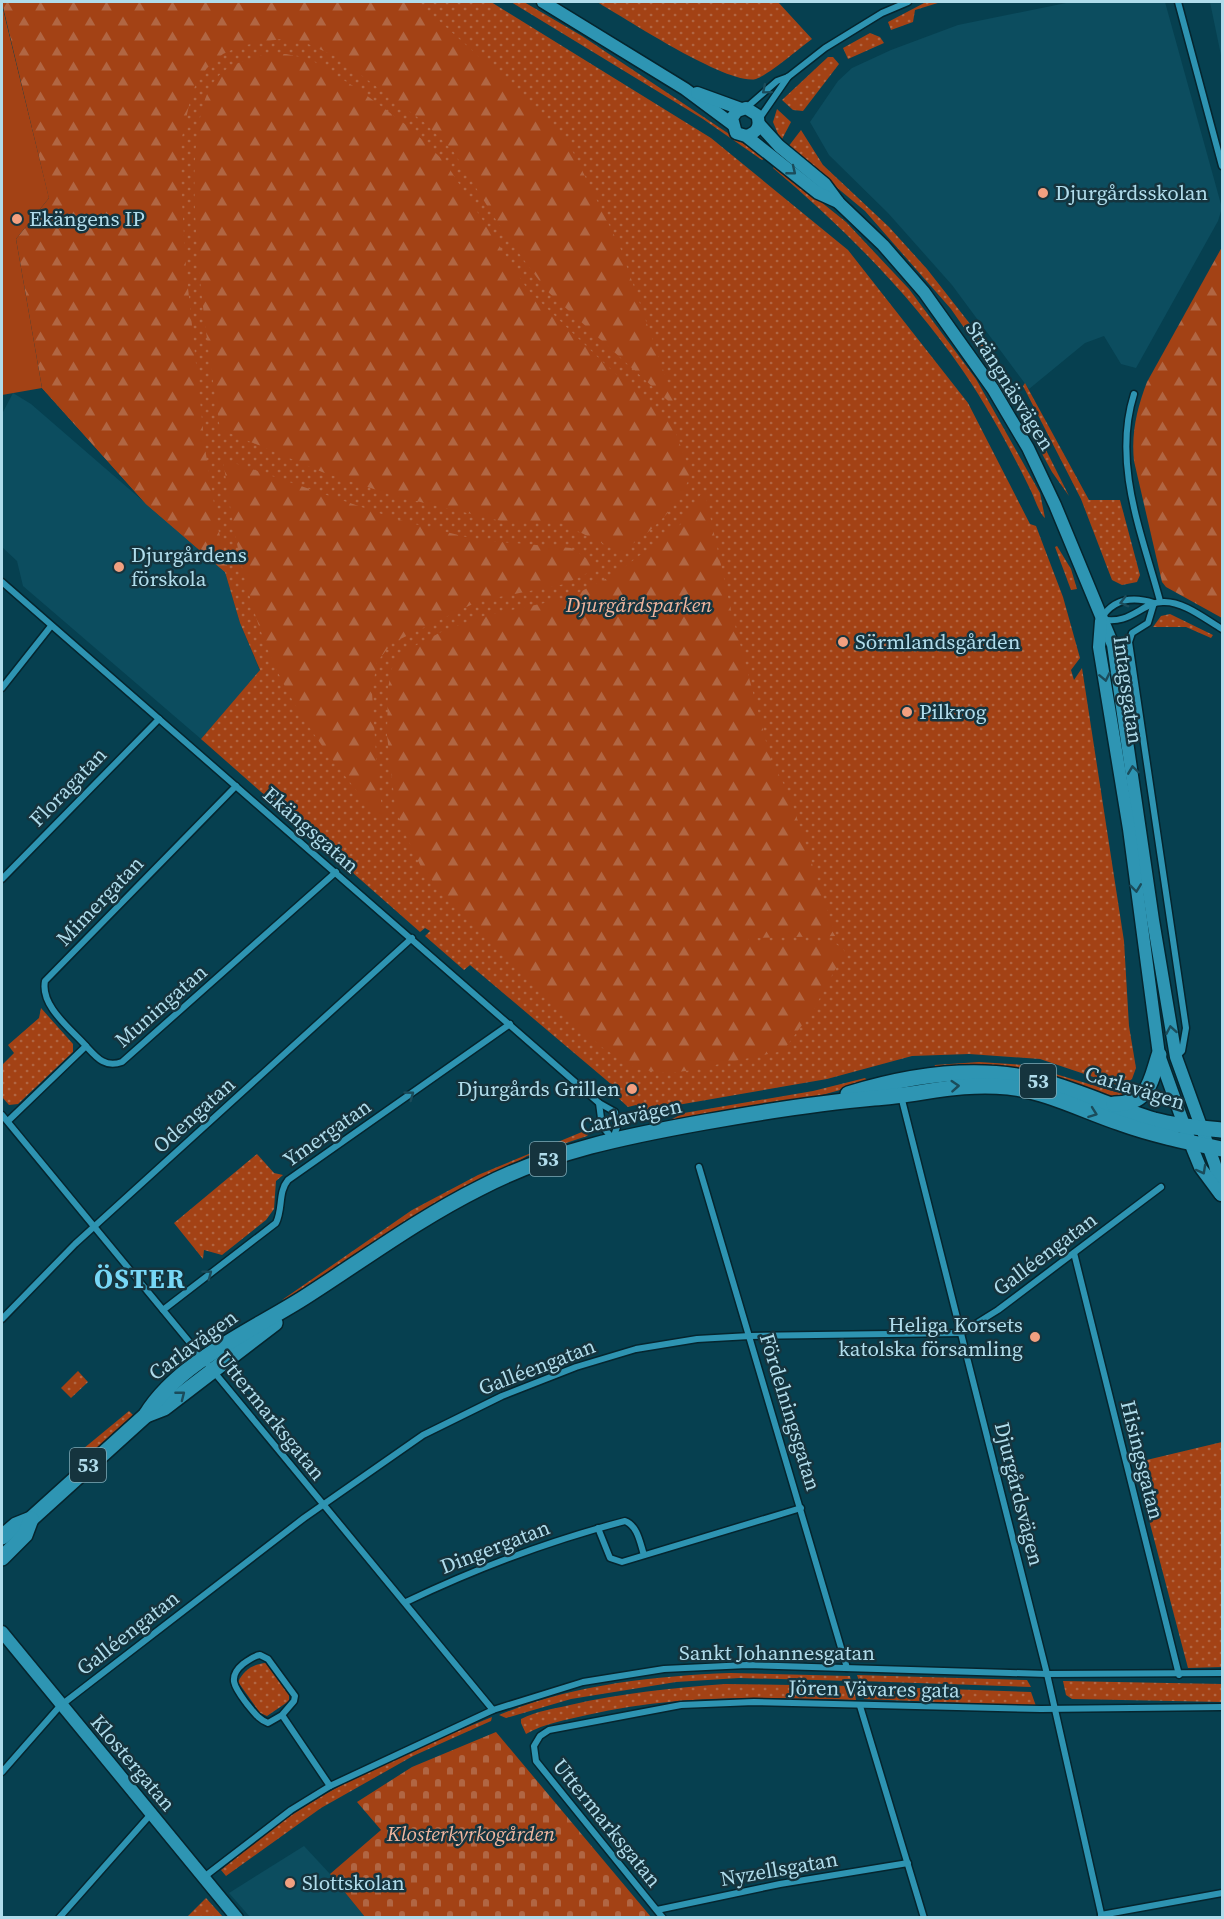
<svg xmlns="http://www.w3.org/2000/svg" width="1224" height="1919" viewBox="0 0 1224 1919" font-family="'Source Serif 4',serif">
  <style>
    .built { fill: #0c4d5f }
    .grass { fill: url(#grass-dots) }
    .forest { fill: url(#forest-firs) }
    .cemetery { fill: url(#cemetery-stones) }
    .pitch { fill: #a34215 }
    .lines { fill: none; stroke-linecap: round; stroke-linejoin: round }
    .street-casing { stroke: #05252e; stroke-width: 9 }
    .secondary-casing { stroke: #05252e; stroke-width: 15 }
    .primary-casing { stroke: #05252e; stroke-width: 18 }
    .street { stroke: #2e94b2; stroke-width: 6 }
    .secondary { stroke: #2e95b3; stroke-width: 12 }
    .primary { stroke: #2e95b3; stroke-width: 15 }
    .oneway { stroke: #1b4c5b }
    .poi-dot { fill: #f2a080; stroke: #15343e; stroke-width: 2 }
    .labels { text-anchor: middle; stroke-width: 5; stroke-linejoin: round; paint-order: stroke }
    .shield { fill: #15343e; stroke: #82aab7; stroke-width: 1.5 }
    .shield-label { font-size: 20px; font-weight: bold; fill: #b0dceb }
    .poi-label { font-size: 21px; fill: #b0dceb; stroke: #15343e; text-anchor: start }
    .street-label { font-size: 21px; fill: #b0dceb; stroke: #15343e }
    .park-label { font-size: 21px; font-style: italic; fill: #f2b7a0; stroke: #15343e }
    .district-label { font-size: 27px; font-weight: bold; letter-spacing: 1.5px; fill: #77d7f6; stroke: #15343e }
  </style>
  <defs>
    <pattern id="grass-dots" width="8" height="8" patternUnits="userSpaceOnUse" patternTransform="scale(1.5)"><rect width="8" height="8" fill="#a34215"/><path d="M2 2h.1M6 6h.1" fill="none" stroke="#b16643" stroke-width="1.8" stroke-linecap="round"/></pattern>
    <pattern id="forest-firs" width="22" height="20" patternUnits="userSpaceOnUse" patternTransform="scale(1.5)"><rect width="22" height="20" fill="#a34215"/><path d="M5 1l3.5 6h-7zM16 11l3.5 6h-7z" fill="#b16643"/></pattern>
    <pattern id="cemetery-stones" width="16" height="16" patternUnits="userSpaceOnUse" patternTransform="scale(1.5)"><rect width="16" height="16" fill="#a34215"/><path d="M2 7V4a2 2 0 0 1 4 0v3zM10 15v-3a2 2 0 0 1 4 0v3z" fill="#b16643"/></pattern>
  </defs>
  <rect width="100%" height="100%" fill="#064050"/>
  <g class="built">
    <polygon points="1071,2 1165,2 1222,208 1218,221 1136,368 1121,364 1104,336 1085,343 1029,389 952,285 888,213 829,155 810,122 838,81 852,68 891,50 958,25"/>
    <polygon points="1210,2 1222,2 1222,60"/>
    <polygon points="13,393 31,404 225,572 240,623 260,671 201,739 23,586 17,561 2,547 2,414"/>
    <polygon points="304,1846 330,1874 365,1917 250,1917 229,1893"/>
  </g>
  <g class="grass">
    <polygon points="2,2 491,2 711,138 848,250 968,403 1030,524 1036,526 1063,597 1080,658 1071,670 1074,680 1082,668 1124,941 1129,1026 1136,1068 1132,1079 1124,1085 1117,1085 1040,1059 969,1054 912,1056 827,1079 643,1111 636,1105 628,1107 615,1095 618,1090 470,965 464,970 425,936 430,931 425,928 420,932 201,739 260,670 240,623 225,572 146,504 42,388 49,198"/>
    <polygon points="511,2 524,2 582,36 765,158 762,160 703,119"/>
    <path d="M597 2H778L812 39C801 47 767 76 756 79 728 86 625 18 597 2Z"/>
    <polygon points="926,2 941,2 915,10 913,22 891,30 888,22"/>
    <polygon points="870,33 880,37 884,43 848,59 843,48"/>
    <polygon points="828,57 833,57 839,64 803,111 793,110 782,100"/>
    <polygon points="777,109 791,122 781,141 773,122"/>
    <polygon points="801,130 823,165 889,227 927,269 985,343 1021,400 1069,496 1052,472 1006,388 951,309 865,211 788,147"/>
    <path d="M775 165 846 222 909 289 976 379 1040 493 1045 518C1039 513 1035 499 1031 491 1011 450 989 409 963 371 910 294 845 229 773 168Z"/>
    <polygon points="1025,383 1089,500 1120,500 1140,575 1137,582 1122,585 1112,580 1081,499 1023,386"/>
    <polygon points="1057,546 1071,569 1077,589 1071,590 1055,547"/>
    <polygon points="1170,614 1213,635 1211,638 1186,627 1153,627 1161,616"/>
    <polygon points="41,1008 73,1044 73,1052 18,1104 9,1105 2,1097 2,1065 14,1053 8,1045 39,1018"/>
    <polygon points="979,1062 1025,1065 1116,1092 1137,1092 1121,1100 1024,1072 933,1071 935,1065"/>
    <polygon points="865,1078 869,1082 822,1095 666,1122 684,1113 813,1091"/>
    <polygon points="594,1127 587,1136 527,1156 292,1297 282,1300 412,1210 478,1175"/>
    <polygon points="257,1154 274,1173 283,1175 276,1181 274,1209 266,1220 222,1255 204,1250 203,1259 174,1223"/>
    <polygon points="78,1371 88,1382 71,1398 61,1388"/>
    <polygon points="129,1411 133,1415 99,1447 72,1458"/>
    <polygon points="1222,1442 1222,1667 1188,1668 1134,1463"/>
    <path d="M266 1663 289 1694V1701L267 1716 260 1713 238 1682C244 1670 253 1664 266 1663Z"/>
    <path d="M730 1673 850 1676 851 1681 739 1678 676 1682 571 1699 506 1718 499 1715C571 1685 653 1676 730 1673Z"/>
    <polygon points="857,1675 1027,1680 1031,1687 859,1681"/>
    <polygon points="1063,1681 1222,1684 1222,1702 1072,1699 1066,1695"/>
    <path d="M725 1684 854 1686 856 1700C766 1697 676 1694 587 1715 567 1720 545 1723 526 1734L521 1723V1719C537 1711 553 1709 570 1705 621 1693 673 1688 725 1684Z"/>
    <polygon points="861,1686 1031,1692 1036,1706 864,1699"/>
    <path d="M492 1717 491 1721 413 1756 321 1808 226 1876 221 1870C246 1850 270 1828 298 1811 358 1772 426 1744 492 1717Z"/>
    <polygon points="206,1898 223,1917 187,1917"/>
  </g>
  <g class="forest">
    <polygon points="2,2 418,2 532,104 555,127 573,152 620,247 677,409 547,291 506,236 453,151 425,123 337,57 308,44 281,39 240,46 223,54 207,68 196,84 191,96 179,151 186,269 205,448 218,528 229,573 225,572 146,504 42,388 16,239 49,198"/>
    <path d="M267 54H286L310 59 358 89 409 127 445 162 528 290 605 364 673 425 691 475C675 511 652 532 620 552L561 523 505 522 395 496 322 472 220 429C210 355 171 139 215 80 227 64 248 59 267 54Z"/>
    <path d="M1222 247V618L1166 587 1162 582 1134 461C1131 433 1137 408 1147 382Z"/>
    <path d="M223 459 399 520 478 540 571 548 600 567 565 584 479 601 392 643 377 662 372 692 378 785 386 827C348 780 308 733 281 679 247 611 233 532 223 459Z"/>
    <polygon points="705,493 731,610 771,760 789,794 836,936 749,938 748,943 827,942 835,943 845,951 814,1009 783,1051 686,1071 667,1073 636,1069 600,1046 456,908 422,869 401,825 395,805 387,735 388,688 392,668 405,651 443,631 484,616 568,598 615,574 680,525 701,494"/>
  </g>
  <polygon class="cemetery" points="496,1732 651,1917 365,1917 330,1874 381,1830 357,1802 412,1767"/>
  <polygon class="pitch" points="2,5 49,198 16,239 42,388 2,395"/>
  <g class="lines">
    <defs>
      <g id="street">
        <polyline points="1178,2 1222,166"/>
        <polyline points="746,108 777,81 788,77 825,48 882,13 908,2"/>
        <polyline points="759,119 788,77"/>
        <path d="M1134 394C1112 464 1142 534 1160 601"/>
        <polyline points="2,582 599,1103 615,1112 617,1127 613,1139"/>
        <polyline points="1154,603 1148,623 1132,633 1129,642 1186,1028 1182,1051 1177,1056"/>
        <path d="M1154 603C1132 596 1113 599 1101 619 1130 626 1142 602 1163 602 1183 601 1205 619 1222 629"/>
        <polyline points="2,688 51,626"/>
        <polyline points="2,879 159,719"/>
        <path d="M86 1046C71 1029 40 1006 45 981L236 786"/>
        <polyline points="901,1096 1047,1674 1102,1918"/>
        <polyline points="599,1103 602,1126 613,1139"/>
        <polyline points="2,1115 493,1710"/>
        <path d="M8 1121 86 1046C97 1058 105 1068 122 1062L336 872"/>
        <polyline points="699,1167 847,1668"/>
        <polyline points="1074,1253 1179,1675"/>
        <path d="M163 1310 276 1223C283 1209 278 1192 288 1180L510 1024"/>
        <polyline points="2,1319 75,1244 412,938"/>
        <polyline points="598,1528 610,1558 622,1562 801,1508"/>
        <path d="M406 1602C477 1568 549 1541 625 1521 638 1526 640 1543 644 1555"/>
        <polyline points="860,1706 924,1918"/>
        <path d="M282 1715 268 1723C258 1719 254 1712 247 1704 236 1689 226 1678 243 1664 249 1660 253 1656 260 1655L268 1659 295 1696 294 1701 282 1715 330 1786"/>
        <polyline points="2,1772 60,1706 304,1518 423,1435 502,1396 576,1367 636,1349 697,1339 750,1336 961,1333 998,1310 1161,1187"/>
        <polyline points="204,1877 291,1810 330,1786 493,1710 583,1682 664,1669 747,1665 1047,1674 1222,1673"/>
        <polyline points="657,1910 780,1884 908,1863"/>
        <polyline points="1101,1915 1222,1893"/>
        <polyline points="59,1918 151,1814"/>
        <polyline points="663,1918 536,1761 534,1746 540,1736 549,1730 681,1705 754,1702 1041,1709 1222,1707"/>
      </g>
      <g id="secondary">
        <polyline points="543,2 685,89 732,124"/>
        <polyline points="697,93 741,109"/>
        <polyline points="759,124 779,146 825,184 839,203 883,245 924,292 993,389 1028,448 1055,505 1113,645 1153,920 1176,1057 1215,1165 1221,1195"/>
        <path d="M746 136C757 133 761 126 757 115L746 108 737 111 732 118 736 133 746 136 818 193 838 202"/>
        <polyline points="1101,621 1099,647 1129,829 1159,1055 1193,1150 1200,1167 1220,1194"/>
        <polyline points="2,1632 237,1918"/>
      </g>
      <g id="primary">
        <path d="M848 1094C912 1074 980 1064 1046 1082 1083 1093 1118 1109 1154 1120 1176 1126 1200 1128 1222 1130"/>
        <path d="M1114 1104C1149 1104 1150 1083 1159 1055"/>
        <polyline points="146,1415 164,1408 275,1323"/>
        <path d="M2 1537 16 1525 31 1519 146 1415C178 1362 255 1329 305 1297 363 1260 418 1219 480 1188 551 1151 627 1136 705 1122 761 1112 817 1103 874 1098 921 1095 958 1082 1008 1087 1046 1091 1084 1111 1120 1123 1153 1135 1188 1142 1222 1149"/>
        <polyline points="2,1558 25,1535 31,1519"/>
      </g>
    </defs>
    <use href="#street" class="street-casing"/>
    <use href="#secondary" class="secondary-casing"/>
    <use href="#primary" class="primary-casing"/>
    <use href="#street" class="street"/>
    <use href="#secondary" class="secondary"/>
    <use href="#primary" class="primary"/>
  </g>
  <defs><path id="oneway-chevron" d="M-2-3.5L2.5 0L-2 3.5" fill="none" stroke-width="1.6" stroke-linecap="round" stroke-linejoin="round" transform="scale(1.5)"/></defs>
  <g class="oneway">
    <use href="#oneway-chevron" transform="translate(766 90) rotate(140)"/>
    <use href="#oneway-chevron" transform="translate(792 171) rotate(39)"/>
    <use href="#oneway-chevron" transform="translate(1124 602) rotate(165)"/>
    <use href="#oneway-chevron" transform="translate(1105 677) rotate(78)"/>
    <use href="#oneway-chevron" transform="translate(1133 770) rotate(-98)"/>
    <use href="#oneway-chevron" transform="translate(1136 888) rotate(83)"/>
    <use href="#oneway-chevron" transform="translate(1171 1030) rotate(-100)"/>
    <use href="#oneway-chevron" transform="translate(955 1086) rotate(-4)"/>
    <use href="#oneway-chevron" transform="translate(410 1095) rotate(-36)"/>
    <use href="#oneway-chevron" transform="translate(1093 1113) rotate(20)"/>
    <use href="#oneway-chevron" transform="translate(1202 1170) rotate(61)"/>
    <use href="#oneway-chevron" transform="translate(208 1274) rotate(-37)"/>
    <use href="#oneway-chevron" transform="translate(181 1395) rotate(-38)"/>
  </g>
  <g class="poi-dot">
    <circle cx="1043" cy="193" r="6"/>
    <circle cx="17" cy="219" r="6"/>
    <circle cx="119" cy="567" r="6"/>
    <circle cx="843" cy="642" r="6"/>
    <circle cx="907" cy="712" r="6"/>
    <circle cx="632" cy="1089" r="6"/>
    <circle cx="1035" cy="1337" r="6"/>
    <circle cx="290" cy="1883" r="6"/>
  </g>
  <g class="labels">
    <g class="shield">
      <rect x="1020" y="1064" width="36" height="34" rx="4.5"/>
      <rect x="530" y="1142" width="36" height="34" rx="4.5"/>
      <rect x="70" y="1448" width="36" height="34" rx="4.5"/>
    </g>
    <g class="shield-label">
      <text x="1038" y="1088">53</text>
      <text x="548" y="1166">53</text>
      <text x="88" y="1472">53</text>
    </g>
    <g class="poi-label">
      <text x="1055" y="200">Djurgårdsskolan</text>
      <text x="29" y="226">Ekängens IP</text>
      <text x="131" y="562">Djurgårdens<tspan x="131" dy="24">förskola</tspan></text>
      <text x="855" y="649">Sörmlandsgården</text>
      <text x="919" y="719">Pilkrog</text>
      <text x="620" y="1096" text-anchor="end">Djurgårds Grillen</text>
      <text x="1023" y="1332" text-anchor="end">Heliga Korsets<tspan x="1023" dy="24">katolska församling</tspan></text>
      <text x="302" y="1890">Slottskolan</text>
    </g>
    <g class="street-label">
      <text transform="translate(1010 386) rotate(58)" y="7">Strängnäsvägen</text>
      <text transform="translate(1128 690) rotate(82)" y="7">Intagsgatan</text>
      <text transform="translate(68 787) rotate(-46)" y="7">Floragatan</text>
      <text transform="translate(311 830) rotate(41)" y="7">Ekängsgatan</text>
      <text transform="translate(100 901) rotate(-46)" y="7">Mimergatan</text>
      <text transform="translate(161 1006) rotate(-41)" y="7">Muningatan</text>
      <text transform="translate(1135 1088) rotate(17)" y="7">Carlavägen</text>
      <text transform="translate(194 1115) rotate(-42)" y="7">Odengatan</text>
      <text transform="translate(631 1116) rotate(-12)" y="7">Carlavägen</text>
      <text transform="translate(327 1133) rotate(-35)" y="7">Ymergatan</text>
      <text transform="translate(1045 1254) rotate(-37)" y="7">Galléengatan</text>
      <text transform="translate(193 1345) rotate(-36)" y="7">Carlavägen</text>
      <text transform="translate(537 1367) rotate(-21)" y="7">Galléengatan</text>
      <text transform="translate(790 1412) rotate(73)" y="7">Fördelningsgatan</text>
      <text transform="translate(271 1416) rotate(51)" y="7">Uttermarksgatan</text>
      <text transform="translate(1142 1460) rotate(76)" y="7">Hisingsgatan</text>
      <text transform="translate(1019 1494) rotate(76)" y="7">Djurgårdsvägen</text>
      <text transform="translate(495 1547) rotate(-21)" y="7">Dingergatan</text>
      <text transform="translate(128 1633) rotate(-38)" y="7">Galléengatan</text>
      <text x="777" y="1660">Sankt Johannesgatan</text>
      <text transform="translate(874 1689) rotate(1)" y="7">Jören Vävares gata</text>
      <text transform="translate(133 1763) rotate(50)" y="7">Klostergatan</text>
      <text transform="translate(607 1823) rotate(51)" y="7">Uttermarksgatan</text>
      <text transform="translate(779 1869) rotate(-10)" y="7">Nyzellsgatan</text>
    </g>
    <g class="park-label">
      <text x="639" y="612">Djurgårdsparken</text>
      <text x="471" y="1841">Klosterkyrkogården</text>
    </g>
    <g class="district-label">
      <text x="140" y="1288">ÖSTER</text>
    </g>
  </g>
  <rect width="1224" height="1919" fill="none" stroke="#b0dceb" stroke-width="6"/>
</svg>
